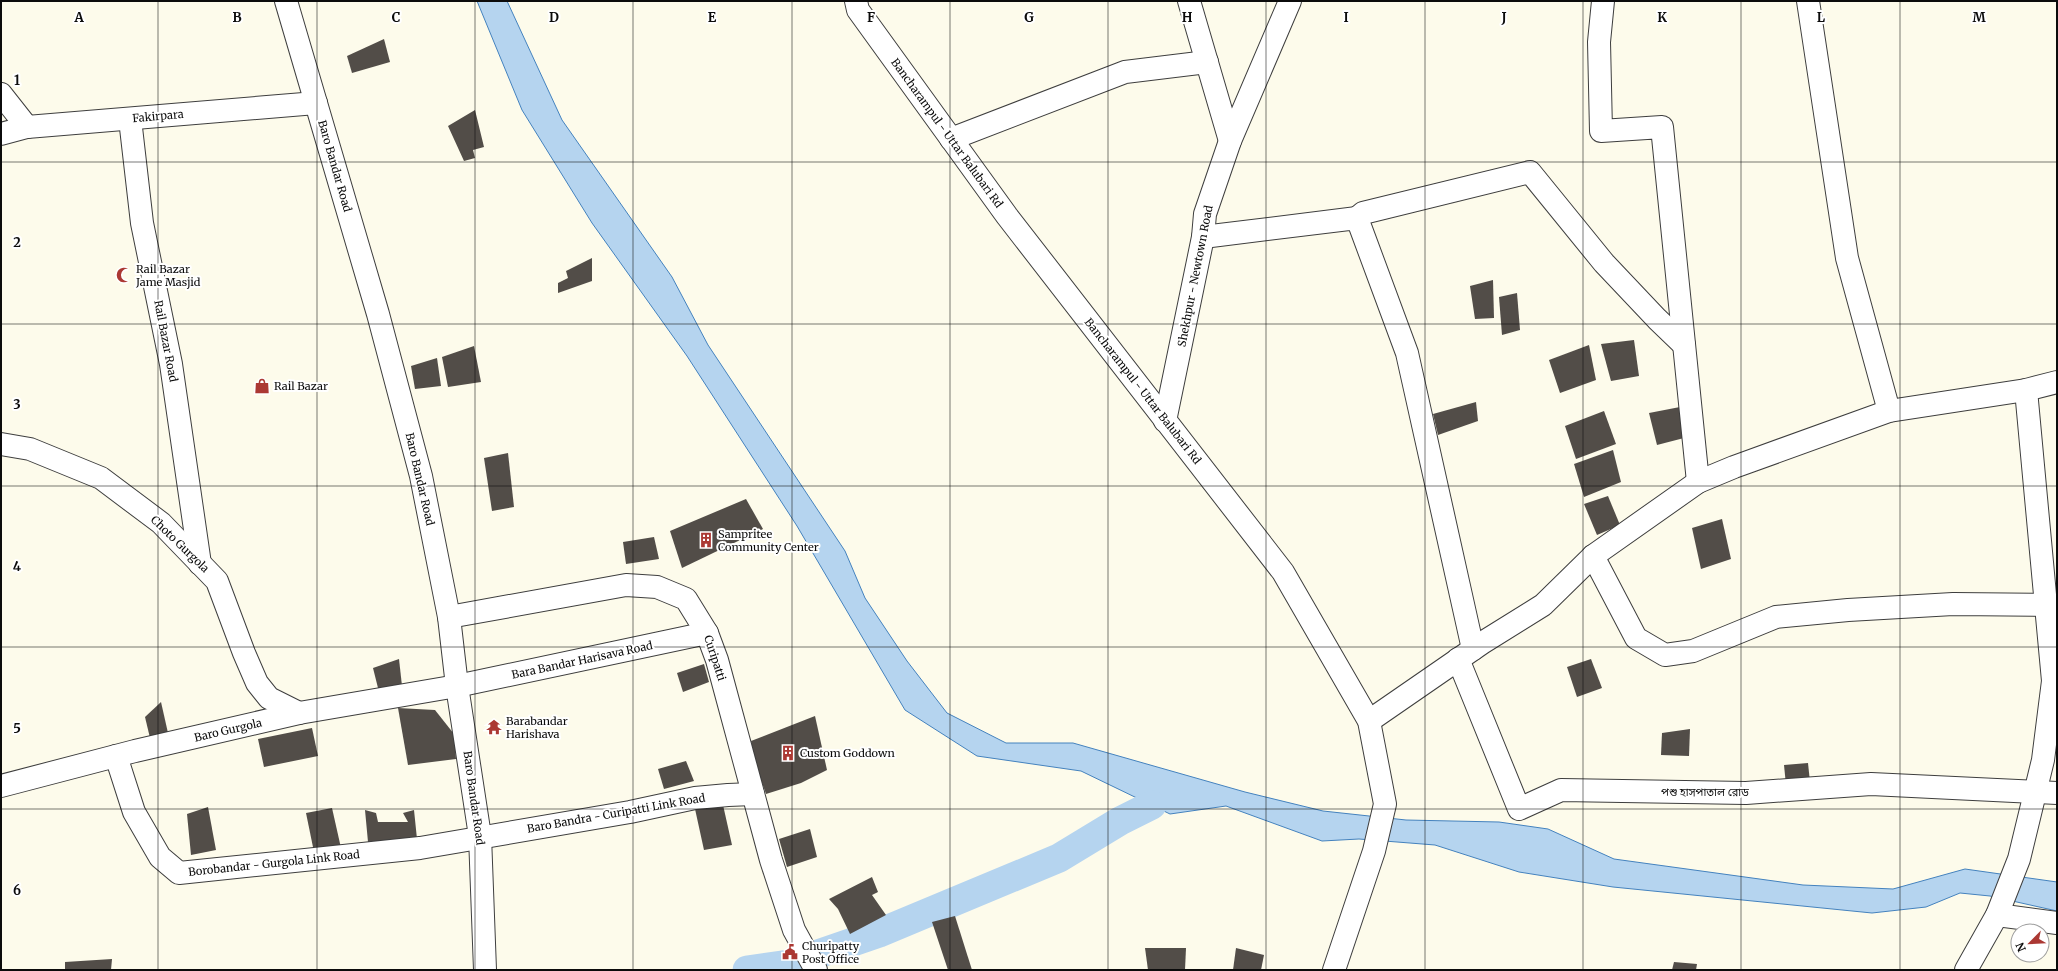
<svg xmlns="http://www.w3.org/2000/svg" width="2058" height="971" viewBox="0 0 2058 971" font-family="Merriweather,'Noto Sans Bengali',serif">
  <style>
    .water { fill: #b5d4ef; stroke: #4482be }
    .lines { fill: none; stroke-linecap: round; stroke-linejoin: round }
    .river { stroke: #b5d4ef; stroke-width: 29 }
    .building { fill: #524d48 }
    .minor-casing { stroke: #3e3e3e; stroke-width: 24 }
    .minor { stroke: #fff; stroke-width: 22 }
    .grid { fill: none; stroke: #0b0b0b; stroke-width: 1; stroke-opacity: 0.55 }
    .labels { text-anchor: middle; stroke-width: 4; stroke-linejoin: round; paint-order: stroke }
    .street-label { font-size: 11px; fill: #0b0b0b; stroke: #fff }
    .poi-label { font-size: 11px; fill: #0b0b0b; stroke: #fff; text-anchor: start }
    .grid-label { font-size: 13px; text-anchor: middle; font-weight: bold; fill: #0b0b0b; stroke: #fff; stroke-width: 4; stroke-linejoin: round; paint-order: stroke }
  </style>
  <rect width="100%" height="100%" fill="#fdfbeb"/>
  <polygon class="water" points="477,1 507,1 562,120 672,277 708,345 845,551 865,598 907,661 947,713 1006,743 1073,743 1245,792 1323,811 1406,820 1499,822 1548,829 1614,859 1803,885 1893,889 1965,869 2057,882 2057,911 1990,896 1960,893 1926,907 1872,913 1613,887 1519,872 1435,845 1359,839 1322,841 1226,806 1170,814 1081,771 977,756 905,710 797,526 687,356 592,223 522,110"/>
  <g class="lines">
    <polyline class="river" points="747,970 789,964 879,933 1059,858 1120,821 1152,805"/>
  </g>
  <g class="building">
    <polygon points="384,39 390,62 352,73 347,56"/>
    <polygon points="475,110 484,147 473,150 475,158 464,161 448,126"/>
    <polygon points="592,258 592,281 558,293 558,283 568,278 566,271"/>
    <polygon points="1493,280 1494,318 1475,319 1470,286"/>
    <polygon points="1517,293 1520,330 1502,335 1499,297"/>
    <polygon points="1634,340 1639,376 1611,381 1601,344"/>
    <polygon points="1589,345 1596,380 1560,393 1549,360"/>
    <polygon points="474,346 481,382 448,387 442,357"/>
    <polygon points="437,358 441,386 415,389 411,366"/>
    <polygon points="1476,402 1478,421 1438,435 1433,414"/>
    <polygon points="1680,407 1684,438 1657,445 1649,413"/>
    <polygon points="1604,411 1616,444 1576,459 1565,426"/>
    <polygon points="1613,450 1621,482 1584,497 1574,464"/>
    <polygon points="508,453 514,507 492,511 484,458"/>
    <polygon points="1608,496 1620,525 1597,535 1584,504"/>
    <polygon points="746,499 763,529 682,568 670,531"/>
    <polygon points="1722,519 1731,559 1701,569 1692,528"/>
    <polygon points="654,537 659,559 626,564 623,542"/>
    <polygon points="399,659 402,686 379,692 373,668"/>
    <polygon points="1591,659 1602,688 1577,697 1567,667"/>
    <polygon points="704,664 709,682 683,692 677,673"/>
    <polygon points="161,702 168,733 150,738 145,717"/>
    <polygon points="398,708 435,710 454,734 456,759 408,765"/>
    <polygon points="815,716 827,770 801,783 766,794 756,766 751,741"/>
    <polygon points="312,728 318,756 264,767 258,739"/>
    <polygon points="1690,729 1689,756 1661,755 1662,733"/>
    <polygon points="686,761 694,781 664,789 658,769"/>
    <polygon points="1808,763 1810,782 1786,785 1784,765"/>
    <polygon points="723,805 732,845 704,850 695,809"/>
    <polygon points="208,807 216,850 191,855 187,814"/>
    <polygon points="332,808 341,848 314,852 306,813"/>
    <polygon points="365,810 376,813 378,822 408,822 403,813 414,810 417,839 368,842"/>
    <polygon points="810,829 817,857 787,867 779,839"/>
    <polygon points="872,877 878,892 872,895 886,915 850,934 838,909 829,899"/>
    <polygon points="955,916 972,970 948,970 932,922"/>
    <polygon points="1145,948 1186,948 1185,970 1148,970"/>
    <polygon points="1236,948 1264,955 1261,970 1233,970"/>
    <polygon points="112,959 111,970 65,970 65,962"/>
    <polygon points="1674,962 1697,964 1696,970 1672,970"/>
  </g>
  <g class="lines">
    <defs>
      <g id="minor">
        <polyline points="286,1 378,314 421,476 449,617 457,686 480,836 485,970"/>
        <polyline points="856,1 858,10 1007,216 1283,572 1369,721 1385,804 1374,851 1334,970"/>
        <polyline points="1189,1 1230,141"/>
        <polyline points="1603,1 1599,42 1601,131 1662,127 1698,482"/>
        <polyline points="1808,1 1847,258 1889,411"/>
        <polyline points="1,94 27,127"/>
        <polyline points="130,119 142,223 171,364 200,564"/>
        <polyline points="1,134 27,127 316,103"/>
        <polyline points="951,139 1125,72 1207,62"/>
        <polyline points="1357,218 1363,213 1530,172 1604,263 1657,319 1684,345"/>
        <polyline points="1203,237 1357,218 1407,353 1473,649"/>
        <polyline points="1165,421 1203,237 1205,214 1230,141 1290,1"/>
        <polyline points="1,444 30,449 101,478 161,523 217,581 244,653 257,683 269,698 299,713"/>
        <polyline points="1593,556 1636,638 1665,655 1693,651 1776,617 1848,610 1953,604 2057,605"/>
        <polyline points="449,617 626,585 657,587 686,599 707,633 717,660 771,860 794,930 816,970"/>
        <polyline points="1458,659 1519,809 1561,790 1746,793 1871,784 2057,793"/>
        <polyline points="1369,721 1482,643 1543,605 1593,556 1698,482 1734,467 1889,411 2026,390 2057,382"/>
        <polyline points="116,756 134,812 160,857 179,873 420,848 630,812 695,798 728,795 753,794"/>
        <polyline points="1,786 135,751 299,713 457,686 707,633"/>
        <polyline points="1997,915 2057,923"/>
        <polyline points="1966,970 1997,915 2019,859 2043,760 2053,681 2026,390"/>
      </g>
    </defs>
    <use href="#minor" class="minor-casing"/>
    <use href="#minor" class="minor"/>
  </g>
  <path class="grid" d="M158 1V970M317 1V970M475 1V970M633 1V970M792 1V970M950 1V970M1108 1V970M1266 1V970M1425 1V970M1583 1V970M1741 1V970M1900 1V970M1 162H2057M1 324H2057M1 486H2057M1 647H2057M1 809H2057"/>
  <defs>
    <symbol id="mosque-bare" viewBox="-9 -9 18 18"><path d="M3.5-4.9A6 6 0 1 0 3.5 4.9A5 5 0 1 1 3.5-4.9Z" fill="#ab3833" stroke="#fff" stroke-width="2.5" paint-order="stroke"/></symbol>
    <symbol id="shop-bare" viewBox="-9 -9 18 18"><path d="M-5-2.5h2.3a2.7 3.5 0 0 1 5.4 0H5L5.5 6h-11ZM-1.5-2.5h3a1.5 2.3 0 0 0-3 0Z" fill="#ab3833" stroke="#fff" stroke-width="2.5" paint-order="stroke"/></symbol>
    <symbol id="building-bare" viewBox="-9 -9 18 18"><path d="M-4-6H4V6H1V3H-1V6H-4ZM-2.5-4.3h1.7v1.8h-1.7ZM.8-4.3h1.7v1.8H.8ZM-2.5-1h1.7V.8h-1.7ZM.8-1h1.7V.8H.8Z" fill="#ab3833" stroke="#fff" stroke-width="2.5" paint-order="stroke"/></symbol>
    <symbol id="temple-bare" viewBox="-9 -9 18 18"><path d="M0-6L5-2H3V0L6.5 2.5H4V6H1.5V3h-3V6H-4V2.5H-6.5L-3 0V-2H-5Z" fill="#ab3833" stroke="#fff" stroke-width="2.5" paint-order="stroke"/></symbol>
    <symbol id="civic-bare" viewBox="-9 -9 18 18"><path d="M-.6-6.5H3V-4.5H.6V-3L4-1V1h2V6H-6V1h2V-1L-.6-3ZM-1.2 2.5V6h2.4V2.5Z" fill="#ab3833" stroke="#fff" stroke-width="2.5" paint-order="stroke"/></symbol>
  </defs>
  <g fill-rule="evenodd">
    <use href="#mosque-bare" x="113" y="264" width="22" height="22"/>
    <use href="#shop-bare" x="251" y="375" width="22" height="22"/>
    <use href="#building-bare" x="695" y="529" width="22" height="22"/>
    <use href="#temple-bare" x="483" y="716" width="22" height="22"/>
    <use href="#building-bare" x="777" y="742" width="22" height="22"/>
    <use href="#civic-bare" x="779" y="941" width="22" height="22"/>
  </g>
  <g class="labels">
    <g class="street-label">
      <text transform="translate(158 116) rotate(-5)" y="4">Fakirpara</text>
      <text transform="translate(947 133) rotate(54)" y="4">Bancharampul - Uttar Balubari Rd</text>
      <text transform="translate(335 166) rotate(74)" y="4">Baro Bandar Road</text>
      <text transform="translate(1195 276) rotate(-79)" y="4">Shekhpur - Newtown Road</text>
      <text transform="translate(166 341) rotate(79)" y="4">Rail Bazar Road</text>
      <text transform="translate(1143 391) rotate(52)" y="4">Bancharampul - Uttar Balubari Rd</text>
      <text transform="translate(420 479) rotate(77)" y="4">Baro Bandar Road</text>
      <text transform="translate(180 544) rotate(44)" y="4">Choto Gurgola</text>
      <text transform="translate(715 658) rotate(72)" y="4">Curipatti</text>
      <text transform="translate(582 660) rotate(-12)" y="4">Bara Bandar Harisava Road</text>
      <text transform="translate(228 730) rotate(-13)" y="4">Baro Gurgola</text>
      <text x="1705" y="796">পশু হাসপাতাল রোড</text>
      <text transform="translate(474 798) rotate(82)" y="4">Baro Bandar Road</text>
      <text transform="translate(616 813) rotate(-10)" y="4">Baro Bandra - Curipatti Link Road</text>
      <text transform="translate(274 863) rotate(-6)" y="4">Borobandar - Gurgola Link Road</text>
    </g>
    <g class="poi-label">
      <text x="136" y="273">Rail Bazar<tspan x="136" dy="13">Jame Masjid</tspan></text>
      <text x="274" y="390">Rail Bazar</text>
      <text x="718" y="538">Sampritee<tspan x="718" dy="13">Community Center</tspan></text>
      <text x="506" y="725">Barabandar<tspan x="506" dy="13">Harishava</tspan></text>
      <text x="800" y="757">Custom Goddown</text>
      <text x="802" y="950">Churipatty<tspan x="802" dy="13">Post Office</tspan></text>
    </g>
  </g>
  <g class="grid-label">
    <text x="79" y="22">A</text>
    <text x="237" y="22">B</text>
    <text x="396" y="22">C</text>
    <text x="554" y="22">D</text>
    <text x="712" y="22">E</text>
    <text x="871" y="22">F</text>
    <text x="1029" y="22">G</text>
    <text x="1187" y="22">H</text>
    <text x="1346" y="22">I</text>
    <text x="1504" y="22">J</text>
    <text x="1662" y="22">K</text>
    <text x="1821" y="22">L</text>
    <text x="1979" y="22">M</text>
    <text x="17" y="85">1</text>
    <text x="17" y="247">2</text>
    <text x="17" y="409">3</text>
    <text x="17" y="571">4</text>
    <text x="17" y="733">5</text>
    <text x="17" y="895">6</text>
  </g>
  <rect width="2058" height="971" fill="none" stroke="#0b0b0b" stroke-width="4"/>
  <g transform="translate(2030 943) rotate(246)"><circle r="19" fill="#ffffff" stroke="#9d9d9d"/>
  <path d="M0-3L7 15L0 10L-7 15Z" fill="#ab3833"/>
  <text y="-6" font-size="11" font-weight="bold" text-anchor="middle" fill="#0b0b0b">N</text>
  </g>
</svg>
